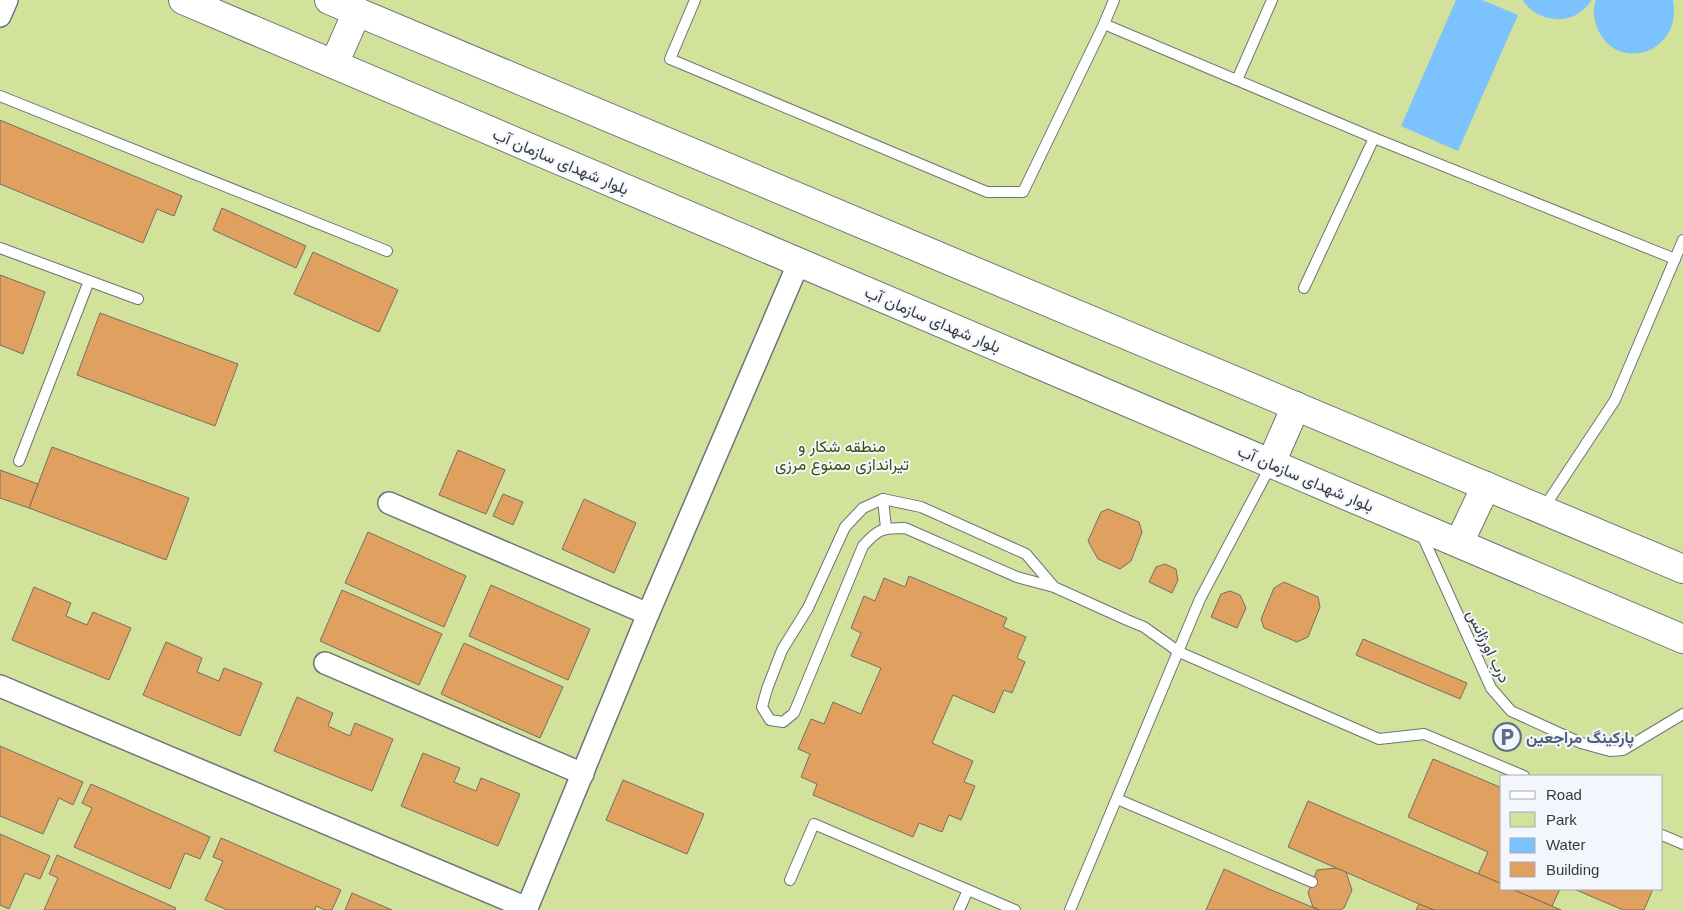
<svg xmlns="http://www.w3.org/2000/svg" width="1683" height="910" viewBox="0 0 1683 910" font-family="Helvetica,Vazirmatn,sans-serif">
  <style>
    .green { fill: #d2e29b; fill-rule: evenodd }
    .water { fill: #7bc2fe }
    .building { fill: #e0a05f; stroke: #766e66 }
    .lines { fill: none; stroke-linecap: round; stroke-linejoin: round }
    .service-casing { stroke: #6e737c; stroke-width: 12 }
    .minor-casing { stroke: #6e737c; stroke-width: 24 }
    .secondary-casing { stroke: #6e737c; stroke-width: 30 }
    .service { stroke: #fff; stroke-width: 10 }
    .minor { stroke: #fff; stroke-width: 21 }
    .secondary { stroke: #fff; stroke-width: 28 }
    .labels { text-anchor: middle; stroke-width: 4; stroke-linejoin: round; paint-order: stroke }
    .street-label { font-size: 16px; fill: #383a3e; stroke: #f3f7fd }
    .park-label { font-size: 16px; fill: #414b0b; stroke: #f3f7fd }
    .service-label { font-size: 16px; font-weight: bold; fill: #4e5e75; stroke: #f3f7fd; text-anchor: start }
  </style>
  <rect width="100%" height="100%" fill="#e4eaf4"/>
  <path class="green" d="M0 0H1683V910H0ZM1502 776H1662V889H1502Z"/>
  <g class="water">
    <polygon points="1456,0 1482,0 1518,15 1458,151 1401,126"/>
    <path d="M1523 0H1592C1587 7 1580 14 1571 17 1555 23 1531 16 1523 0Z"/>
    <path d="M1596 0H1673C1683 52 1619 74 1598 30 1594 21 1592 9 1596 0Z"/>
  </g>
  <g class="building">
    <polygon points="0,120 182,196 174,216 157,209 143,243 0,184"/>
    <polygon points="222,208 306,246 296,268 213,230"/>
    <polygon points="313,252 398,290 379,332 294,294"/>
    <polygon points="0,275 45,292 23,354 0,345"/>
    <polygon points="100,313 238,364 215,426 77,375"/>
    <polygon points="52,447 189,498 166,560 29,508"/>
    <polygon points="458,450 505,470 486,514 439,495"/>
    <polygon points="0,470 38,484 29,508 0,498"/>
    <polygon points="503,494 523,502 513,525 493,516"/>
    <polygon points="584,499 636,523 614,573 562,549"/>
    <polygon points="1108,509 1139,522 1142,532 1131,561 1120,569 1098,559 1088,541 1101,512"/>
    <polygon points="368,532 466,576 444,627 345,583"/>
    <polygon points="1165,564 1176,569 1178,580 1172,593 1149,582 1156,567"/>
    <polygon points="909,576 1007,618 1003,627 1026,637 1017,658 1025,662 1012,693 1004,690 994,713 953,695 932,743 973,761 964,782 975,786 961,820 949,815 942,832 919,823 913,837 813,795 817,784 801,777 810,754 798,749 811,719 824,724 833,702 861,714 881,668 851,656 861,633 851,628 864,596 875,601 884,578 905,587"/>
    <polygon points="1284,582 1318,597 1320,607 1308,637 1297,642 1264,628 1261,619 1274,588"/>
    <polygon points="491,585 590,629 568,680 469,636"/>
    <polygon points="34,587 71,603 66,616 87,625 93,612 131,628 109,680 12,640"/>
    <polygon points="342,590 442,634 419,685 320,641"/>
    <polygon points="1230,591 1240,595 1246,608 1237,628 1211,617 1221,594"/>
    <polygon points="1363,639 1467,683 1460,699 1356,655"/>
    <polygon points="166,642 202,658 197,672 219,681 224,668 262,683 240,736 143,695"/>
    <polygon points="464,643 563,687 540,738 441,694"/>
    <polygon points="297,697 333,713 328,726 350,736 355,723 393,739 372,791 274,751"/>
    <polygon points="0,746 83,782 73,805 59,798 43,834 0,816"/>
    <polygon points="423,753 460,768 454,782 476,791 481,778 520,794 498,846 401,806"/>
    <polygon points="1433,759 1502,788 1502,884 1478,874 1488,852 1408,817"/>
    <polygon points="623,780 704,814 687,854 606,820"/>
    <polygon points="91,784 210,837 200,859 185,853 170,889 74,847 92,808 82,803"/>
    <polygon points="1308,801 1502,884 1502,889 1512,889 1561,910 1434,910 1419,904 1288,847"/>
    <polygon points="0,834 50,856 40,879 25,873 9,909 0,905"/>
    <polygon points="221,838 341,890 332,910 325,910 316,906 315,910 227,910 205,900 223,861 213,857"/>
    <polygon points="57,855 176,908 175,910 44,910 58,878 49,874"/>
    <polygon points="1336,868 1346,872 1352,890 1344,908 1340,910 1319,910 1313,907 1308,893 1317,870"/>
    <polygon points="1224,869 1269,889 1319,910 1206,910"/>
    <polygon points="1512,889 1560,889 1552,906"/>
    <polygon points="1574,889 1653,889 1644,910 1623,910"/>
    <polygon points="352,893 392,910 345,910"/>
    <polygon points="1419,904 1434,910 1416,910"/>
  </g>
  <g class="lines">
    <defs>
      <g id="service">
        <polyline points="695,0 670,59 987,192 1023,192 1104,24"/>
        <polyline points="1114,0 1104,24 1374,138 1675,259"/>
        <polyline points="1237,80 1272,0"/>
        <polyline points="0,96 387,251"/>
        <polyline points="0,248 138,299"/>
        <polyline points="1304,288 1374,138"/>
        <polyline points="19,461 89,281"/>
        <polyline points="883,499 886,528"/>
        <polyline points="1543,509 1615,400 1683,240"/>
        <polyline points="1421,533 1491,688 1511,711 1581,743 1610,751 1623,750 1683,714"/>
        <path d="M1054 587 1026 554 921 507 883 499 863 508 845 527 808 608 782 650 767 689 762 707 770 720 783 722 794 713 863 546C878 529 882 528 905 528L1017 577 1054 587 1127 620 1144 627 1179 652 1379 739 1424 734 1524 776"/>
        <polyline points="1117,799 1312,882"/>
        <polyline points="1662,835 1683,844"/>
        <polyline points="790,880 814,824 1015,910"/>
        <polyline points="959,910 968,890"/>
        <polyline points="1070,910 1200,599 1271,465"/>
      </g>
      <g id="minor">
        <polyline points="0,16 7,0"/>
        <polyline points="389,503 648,614 527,908"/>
        <polyline points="648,614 799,262"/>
        <polyline points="325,663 583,774"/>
        <polyline points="0,686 527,908 527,910"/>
      </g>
      <g id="secondary">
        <polyline points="183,0 1683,639"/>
        <polyline points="329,0 1683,569"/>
        <polyline points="334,64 357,12"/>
        <polyline points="1271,463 1296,406"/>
        <polyline points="1459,543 1486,486"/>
      </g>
    </defs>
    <use href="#service" class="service-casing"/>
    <use href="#minor" class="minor-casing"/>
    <use href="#secondary" class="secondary-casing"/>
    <use href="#service" class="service"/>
    <use href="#minor" class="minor"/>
    <use href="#secondary" class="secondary"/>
  </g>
  <defs>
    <symbol id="parking-ring" viewBox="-11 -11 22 22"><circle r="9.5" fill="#f3f7fd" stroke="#5c6f8a" stroke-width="1.5"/><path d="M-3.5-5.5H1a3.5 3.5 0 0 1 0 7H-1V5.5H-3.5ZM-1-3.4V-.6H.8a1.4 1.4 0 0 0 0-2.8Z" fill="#5c6f8a"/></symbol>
  </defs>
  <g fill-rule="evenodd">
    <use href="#parking-ring" x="1491" y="721" width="32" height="32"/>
  </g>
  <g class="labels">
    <g class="street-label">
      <text transform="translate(561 161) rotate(23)" y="6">بلوار شهدای سازمان آب</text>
      <text transform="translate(933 319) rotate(23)" y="6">بلوار شهدای سازمان آب</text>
      <text transform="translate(1306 478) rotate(23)" y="6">بلوار شهدای سازمان آب</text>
      <text transform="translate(1489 646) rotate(64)" y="6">درب اورژانس</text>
    </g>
    <g class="park-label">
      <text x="842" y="452">منطقه شکار و<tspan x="842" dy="18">تیراندازی ممنوع مرزی</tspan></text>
    </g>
    <g class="service-label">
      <text x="1526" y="743">پارکینگ مراجعین</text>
    </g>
  </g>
  <rect x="1500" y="775" width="162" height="115" fill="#f3f7fd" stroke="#a8abb1"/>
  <rect x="1510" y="791" width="25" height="8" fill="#ffffff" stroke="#a8abb1"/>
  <text x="1546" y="800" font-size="15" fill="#383a3e">Road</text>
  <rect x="1510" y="812" width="25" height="15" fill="#d2e29b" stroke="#a8abb1"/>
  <text x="1546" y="825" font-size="15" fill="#383a3e">Park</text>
  <rect x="1510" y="838" width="25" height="15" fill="#7bc2fe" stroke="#a8abb1"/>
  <text x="1546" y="850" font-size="15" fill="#383a3e">Water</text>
  <rect x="1510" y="862" width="25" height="15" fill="#e0a05f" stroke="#a8abb1"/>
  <text x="1546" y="875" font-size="15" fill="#383a3e">Building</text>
</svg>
